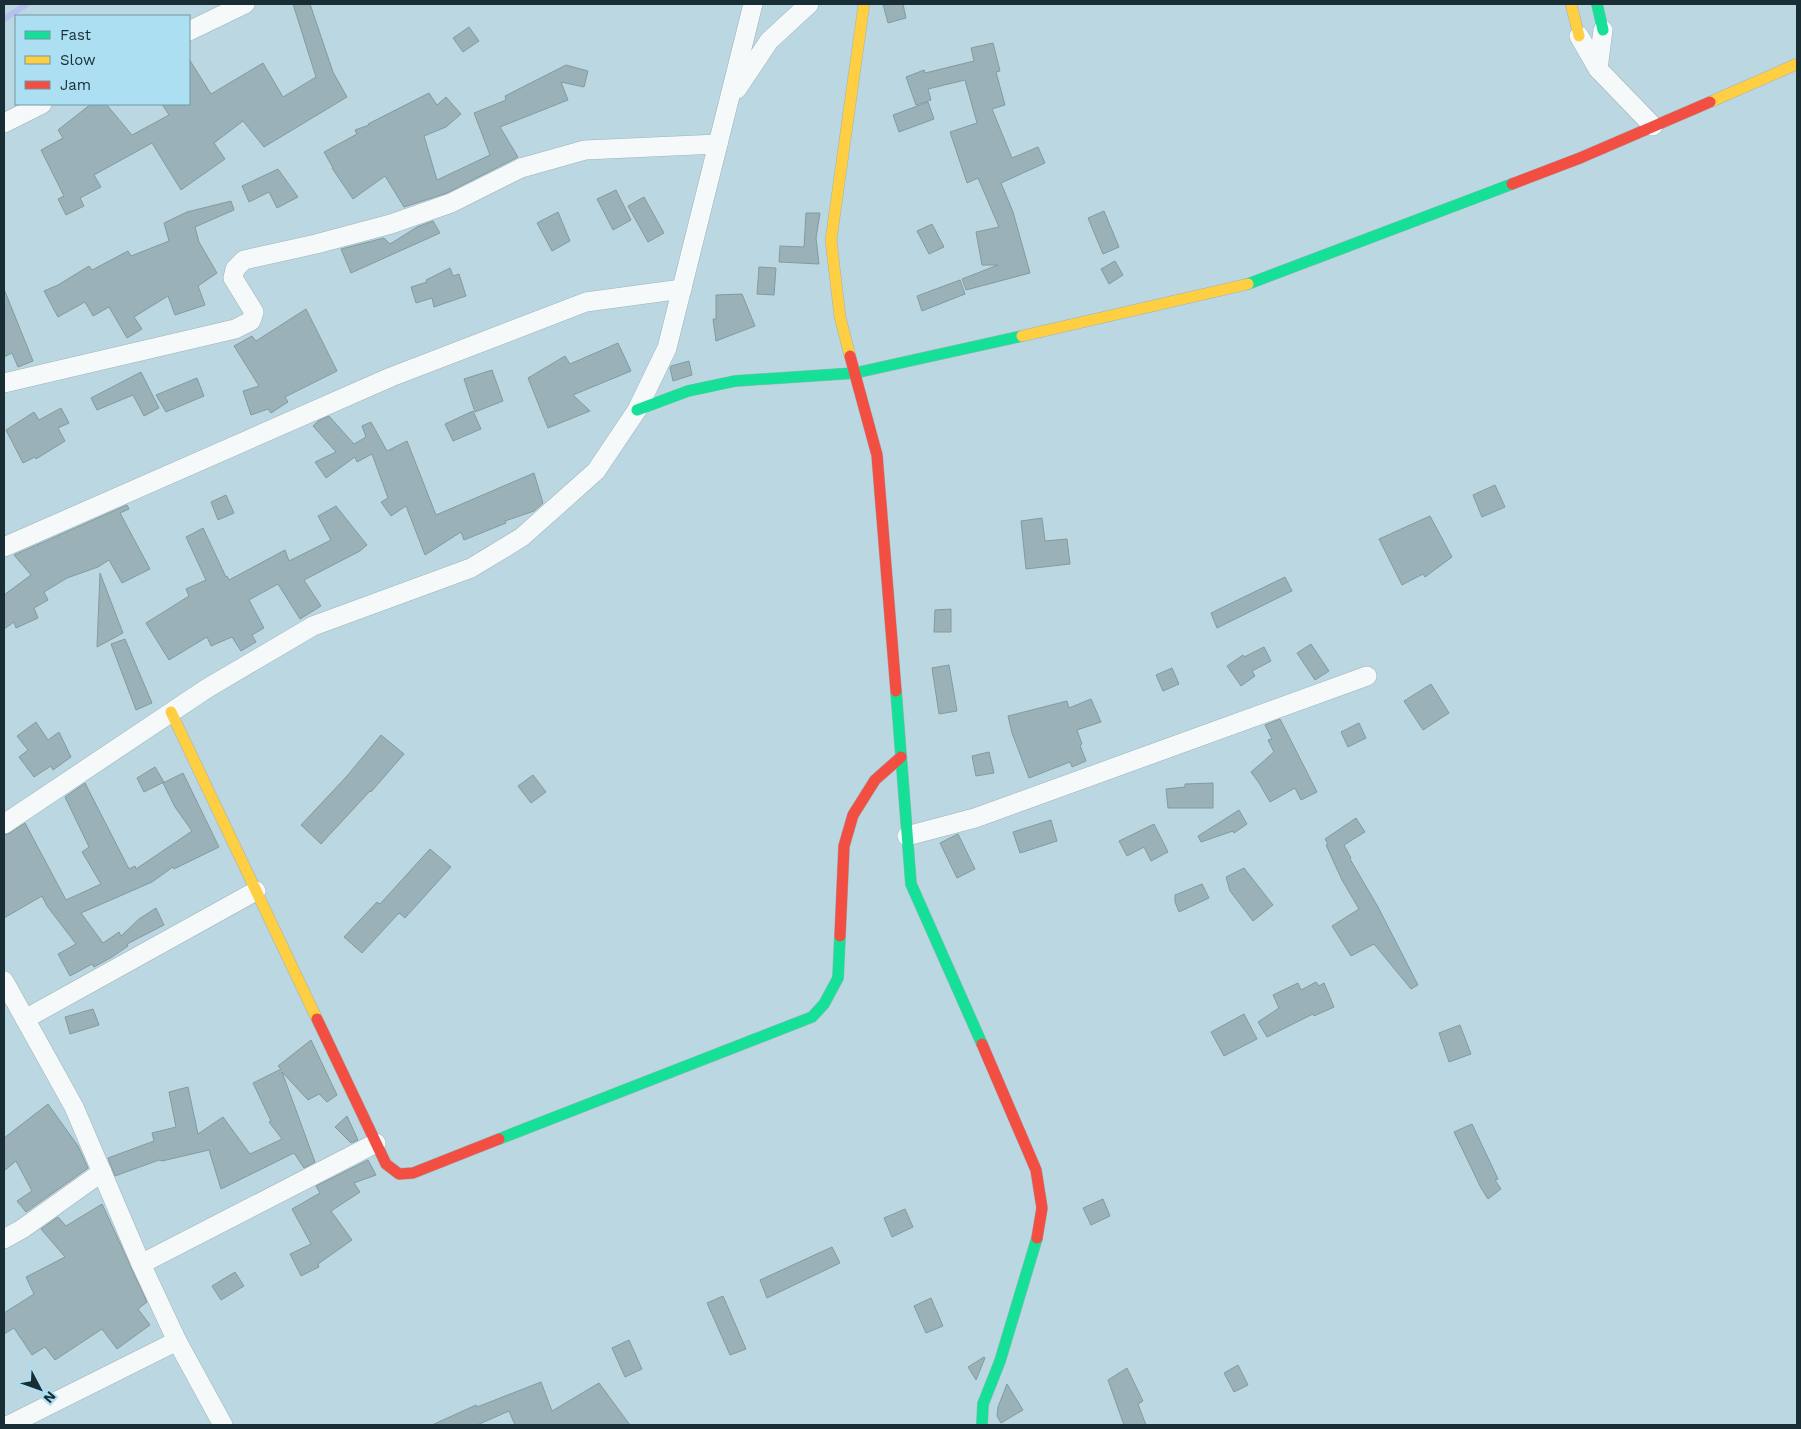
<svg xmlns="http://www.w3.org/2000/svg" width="1801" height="1429" viewBox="0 0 1801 1429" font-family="'Work Sans',sans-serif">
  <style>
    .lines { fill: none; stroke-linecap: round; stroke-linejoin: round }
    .stream { stroke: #b6c1ed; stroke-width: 6 }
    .building { fill: #9ab1b7; stroke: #839aa0 }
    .street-casing { stroke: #9db3ba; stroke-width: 20 }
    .fast-casing { stroke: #9db3ba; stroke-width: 12 }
    .slow-casing { stroke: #9db3ba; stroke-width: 12 }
    .jam-casing { stroke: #9db3ba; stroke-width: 12 }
    .street { stroke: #f5f9fa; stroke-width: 19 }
    .fast { stroke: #16e098; stroke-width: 11 }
    .slow { stroke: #ffcf43; stroke-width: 11 }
    .jam { stroke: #f24e42; stroke-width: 11 }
  </style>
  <rect width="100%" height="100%" fill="#bbd7e1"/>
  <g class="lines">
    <polyline class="stream" points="4,19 27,4"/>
  </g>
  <g class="building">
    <polygon points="293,4 310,4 333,72 347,97 264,147 243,121 214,143 225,159 181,190 152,143 94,175 101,187 80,198 84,206 66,215 58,199 64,196 41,150 63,138 58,130 91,104 106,104 132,135 169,115 162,104 189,104 189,59 211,94 263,63 283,97 316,77"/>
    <polygon points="883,4 903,4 906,18 888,23"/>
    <polygon points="469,27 479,41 463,52 453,38"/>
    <polygon points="993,43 1000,71 996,72 1005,105 992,109 1012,158 1038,147 1045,163 1001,183 1013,212 1030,273 966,290 962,279 998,265 982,265 976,232 999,227 978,178 967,183 950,132 977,123 965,80 928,89 931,100 916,105 906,77 924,70 925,73 974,61 971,48"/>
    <polygon points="566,65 588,71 584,87 561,82 568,100 500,127 518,157 447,193 404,207 385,176 353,199 332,168 333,168 324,152 357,134 355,130 369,125 368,124 429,93 437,105 446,97 461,114 446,127 424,136 437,180 490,155 474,113 506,100 505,96"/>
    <polygon points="928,102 934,119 899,132 893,115"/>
    <polygon points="278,169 298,197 277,208 269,192 249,202 242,186"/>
    <polygon points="616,190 631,220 613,230 597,199"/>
    <polygon points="644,197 664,233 648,242 628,206"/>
    <polygon points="231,201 234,210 195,227 199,242 217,273 198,286 205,305 175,315 168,296 134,317 142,329 127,338 109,307 93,316 85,302 58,317 44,291 58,285 89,266 92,270 128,251 131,256 169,241 164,223 187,212"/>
    <polygon points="1104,211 1119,247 1103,254 1088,218"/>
    <polygon points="558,212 570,241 552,251 537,223"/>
    <polygon points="806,213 820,213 816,238 819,264 779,262 780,246 804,247"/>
    <polygon points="433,221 440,233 351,273 341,249 384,238 390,244 417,227"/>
    <polygon points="932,224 944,247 929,254 917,231"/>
    <polygon points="1115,261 1123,275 1109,284 1101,269"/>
    <polygon points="759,267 776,268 774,295 757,294"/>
    <polygon points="450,268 453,276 459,274 466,296 434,307 432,298 416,303 411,287 427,282 426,280"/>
    <polygon points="960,280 965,294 922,311 917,296"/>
    <polygon points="4,289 33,361 18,367 12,353 4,357"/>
    <polygon points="742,294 755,326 716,341 713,319 716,319 716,295"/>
    <polygon points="306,309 337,371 285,397 288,402 271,413 268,409 251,415 243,391 259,386 234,346 252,336 256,341"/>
    <polygon points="618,343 631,371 573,395 590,411 548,428 528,378 565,356 570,364"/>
    <polygon points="689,361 692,375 673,381 670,368 671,366"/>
    <polygon points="492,370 503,401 475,412 464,379"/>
    <polygon points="141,372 159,408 144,416 133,395 97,410 91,398"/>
    <polygon points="197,378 204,396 166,412 156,395"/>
    <polygon points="61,408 69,423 58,428 65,441 36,459 35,457 23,463 6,430 34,412 39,420"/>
    <polygon points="473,411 481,429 453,441 445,424"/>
    <polygon points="329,416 354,444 366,437 362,426 371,422 387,451 407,441 436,515 534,473 543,503 534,511 505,521 506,523 464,540 461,532 425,555 406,506 391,516 381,502 388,498 372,454 357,462 355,457 326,478 315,462 336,452 313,426 318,421"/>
    <polygon points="1495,485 1505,507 1482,517 1473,495"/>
    <polygon points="226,495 234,513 218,520 211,502"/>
    <polygon points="127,505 129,509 120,513 150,569 122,583 109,560 98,567 67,578 44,592 48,600 34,608 38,618 16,628 14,622 4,629 4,595 31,575 14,555"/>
    <polygon points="336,506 367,545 360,551 304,580 321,606 300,619 278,584 249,600 264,628 252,635 256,642 241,651 232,637 211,646 207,637 169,660 146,623 189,596 186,589 206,580 186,537 203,528 226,577 227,576 229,580 285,550 289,561 331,540 318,516"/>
    <polygon points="1430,516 1452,557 1425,577 1423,574 1402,585 1379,539"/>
    <polygon points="1042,518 1045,541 1067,539 1070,564 1026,569 1021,521"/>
    <polygon points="100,573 123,633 97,647"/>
    <polygon points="1285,577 1292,591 1217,628 1211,613"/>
    <polygon points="951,609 951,632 934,632 935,610"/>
    <polygon points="125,639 152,703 136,710 111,644"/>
    <polygon points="1311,644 1329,671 1315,680 1297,653"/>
    <polygon points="1264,647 1271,661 1252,671 1255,676 1241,686 1227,666 1243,655 1244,657"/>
    <polygon points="949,665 957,711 939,714 932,668"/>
    <polygon points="1172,668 1179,684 1163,691 1156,675"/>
    <polygon points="1431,684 1449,713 1423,730 1404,701"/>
    <polygon points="1091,699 1101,722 1077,730 1082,744 1080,745 1086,761 1072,767 1070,762 1029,778 1012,733 1008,716 1067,701 1069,708"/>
    <polygon points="1280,719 1317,792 1301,800 1295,788 1270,802 1259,783 1251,772 1274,752 1268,740 1272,739 1265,725"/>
    <polygon points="36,722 48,740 59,732 71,757 53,770 51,766 34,777 19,757 28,750 17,736"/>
    <polygon points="1359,723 1366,738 1348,747 1341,732"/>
    <polygon points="381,735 404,754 371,792 370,791 321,844 301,825 347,776"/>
    <polygon points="989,752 994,773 976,776 972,756"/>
    <polygon points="155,767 164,782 144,792 137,778"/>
    <polygon points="183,773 219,847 174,869 173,867 152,882 81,913 103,943 119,932 121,936 139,919 156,908 164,925 127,944 128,946 112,957 94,967 92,964 70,976 58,954 76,944 47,906 42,896 4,918 4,835 10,833 25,823 66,900 101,884 82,852 89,847 65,797 85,783 129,869 135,866 136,869 192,831 175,807 163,783"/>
    <polygon points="533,775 546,792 531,803 518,786"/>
    <polygon points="1213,783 1213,808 1168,808 1166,789 1185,787 1185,784"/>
    <polygon points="1239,810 1247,824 1234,833 1233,831 1201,842 1198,836"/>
    <polygon points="1356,818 1365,832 1344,845 1351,858 1350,859 1378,907 1418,985 1411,989 1374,944 1351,956 1332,926 1359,909 1342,880 1326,845 1328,844 1325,839"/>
    <polygon points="1051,820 1057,841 1020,853 1013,832"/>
    <polygon points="1154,824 1168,852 1151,861 1144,847 1127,856 1119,841"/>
    <polygon points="958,834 975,869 957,878 940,843"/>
    <polygon points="430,849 451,867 405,918 399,913 362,953 344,937 377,902 380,904"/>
    <polygon points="1244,868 1273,905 1253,921 1230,891 1226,877"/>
    <polygon points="1202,884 1209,898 1179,912 1175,902 1175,895"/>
    <polygon points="1316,982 1319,986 1324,983 1334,1007 1314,1016 1313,1014 1267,1037 1258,1022 1279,1008 1273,995 1298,983 1301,990"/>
    <polygon points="93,1009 99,1025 70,1034 65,1017"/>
    <polygon points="1244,1014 1257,1039 1224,1056 1211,1032"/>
    <polygon points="1460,1025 1471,1054 1449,1062 1439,1033"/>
    <polygon points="311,1040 337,1095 327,1102 319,1094 308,1100 282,1072 315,1162 304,1168 294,1153 221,1189 209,1150 162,1161 159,1160 115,1176 108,1158 154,1141 152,1133 176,1127 169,1092 188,1087 198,1134 223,1117 250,1154 282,1139 269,1122 271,1121 253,1083 281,1069 278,1066"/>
    <polygon points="48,1104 78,1146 88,1168 26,1212 17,1201 32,1191 16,1161 4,1171 4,1138"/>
    <polygon points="347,1116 358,1140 351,1143 335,1127"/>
    <polygon points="1472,1124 1498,1179 1495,1180 1501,1189 1488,1199 1481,1188 1454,1132"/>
    <polygon points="368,1160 376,1175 354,1183 360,1192 331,1211 352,1240 318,1264 319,1267 301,1276 290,1254 311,1244 292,1209 320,1193 316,1186"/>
    <polygon points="1103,1199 1110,1216 1091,1225 1083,1208"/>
    <polygon points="102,1204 147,1302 138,1309 150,1325 117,1349 102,1329 55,1360 45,1347 32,1355 14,1328 4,1334 4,1313 34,1294 26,1277 65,1257 41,1229 58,1217 66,1226"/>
    <polygon points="905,1209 913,1227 892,1237 884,1218"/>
    <polygon points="832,1247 840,1263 767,1298 760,1280"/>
    <polygon points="235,1272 244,1286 221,1300 212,1286"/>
    <polygon points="723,1296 746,1349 730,1355 707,1303"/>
    <polygon points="931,1298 943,1326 926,1333 914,1306"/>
    <polygon points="629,1340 642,1369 625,1377 612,1348"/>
    <polygon points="984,1357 985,1358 976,1380 968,1367"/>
    <polygon points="1238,1365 1248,1385 1234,1392 1224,1373"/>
    <polygon points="1127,1368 1143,1401 1138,1404 1146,1425 1124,1425 1108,1380"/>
    <polygon points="541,1382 552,1411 599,1383 630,1425 515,1425 509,1411 477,1425 432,1425 476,1405 477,1407"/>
    <polygon points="1007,1384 1023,1410 1001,1423 997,1416 998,1407"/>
  </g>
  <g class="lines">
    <defs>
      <g id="street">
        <polyline points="189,31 245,4"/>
        <polyline points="1579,36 1598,69 1603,30"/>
        <polyline points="1598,69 1653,126"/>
        <polyline points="737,89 769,41 809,4"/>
        <polyline points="4,123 42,104"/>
        <polyline points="4,383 235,329 251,321 254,312 233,278 235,269 244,260 316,244 391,224 451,203 521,168 585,150 718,144"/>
        <polyline points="4,547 391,377 586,302 682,289"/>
        <polyline points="4,824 206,689 313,626 471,568 522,537 596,471 637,410 667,348 753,4"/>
        <polyline points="907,836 975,818 1367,676"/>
        <polyline points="4,981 74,1107 141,1264 177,1341 223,1425"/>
        <polyline points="25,1019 256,891"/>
        <polyline points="4,1239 22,1229 102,1172"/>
        <polyline points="141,1264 376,1143"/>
        <polyline points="9,1425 177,1341"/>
      </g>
      <g id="fast">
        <polyline points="1597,4 1603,30"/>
        <polyline points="1248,284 1512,184"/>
        <polyline points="637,410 688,391 735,381 855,373 1022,336"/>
        <polyline points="896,691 911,884 982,1044"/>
        <polyline points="499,1139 812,1017 824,1004 838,978 840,936"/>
        <polyline points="982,1425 983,1404 1000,1361 1037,1238"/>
      </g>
      <g id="slow">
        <polyline points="1571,4 1579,36"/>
        <polyline points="1710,102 1797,64"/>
        <polyline points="1022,336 1248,284"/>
        <polyline points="850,356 840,317 831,240 864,4"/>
        <polyline points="171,712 317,1019"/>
      </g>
      <g id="jam">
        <polyline points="1512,184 1580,158 1710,102"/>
        <polyline points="850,356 877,455 896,691"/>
        <polyline points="840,936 844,846 853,815 875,780 901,757"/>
        <polyline points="317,1019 386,1164 399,1174 413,1173 499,1139"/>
        <polyline points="982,1044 1036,1170 1042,1208 1037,1238"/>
      </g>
    </defs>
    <use href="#street" class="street-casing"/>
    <use href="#fast" class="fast-casing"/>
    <use href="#slow" class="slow-casing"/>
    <use href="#jam" class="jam-casing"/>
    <use href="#street" class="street"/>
    <use href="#fast" class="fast"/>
    <use href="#slow" class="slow"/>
    <use href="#jam" class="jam"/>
  </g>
  <rect width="1801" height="1429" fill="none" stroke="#192d34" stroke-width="10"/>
  <rect x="15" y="15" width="175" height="90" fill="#abdff1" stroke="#7198a5"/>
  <rect x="25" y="31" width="25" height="8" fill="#16e098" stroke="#7198a5"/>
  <text x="60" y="40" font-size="15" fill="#192d34">Fast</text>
  <rect x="25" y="56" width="25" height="8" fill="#ffcf43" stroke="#7198a5"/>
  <text x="60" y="65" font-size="15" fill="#192d34">Slow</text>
  <rect x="25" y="81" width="25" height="8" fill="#f24e42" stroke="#7198a5"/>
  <text x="60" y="90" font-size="15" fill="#192d34">Jam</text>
  <g transform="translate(40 1389) rotate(131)" stroke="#abdff1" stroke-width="4" paint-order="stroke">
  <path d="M0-4L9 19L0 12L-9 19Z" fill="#192d34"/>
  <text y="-8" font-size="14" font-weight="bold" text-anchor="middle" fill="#192d34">N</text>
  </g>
</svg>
